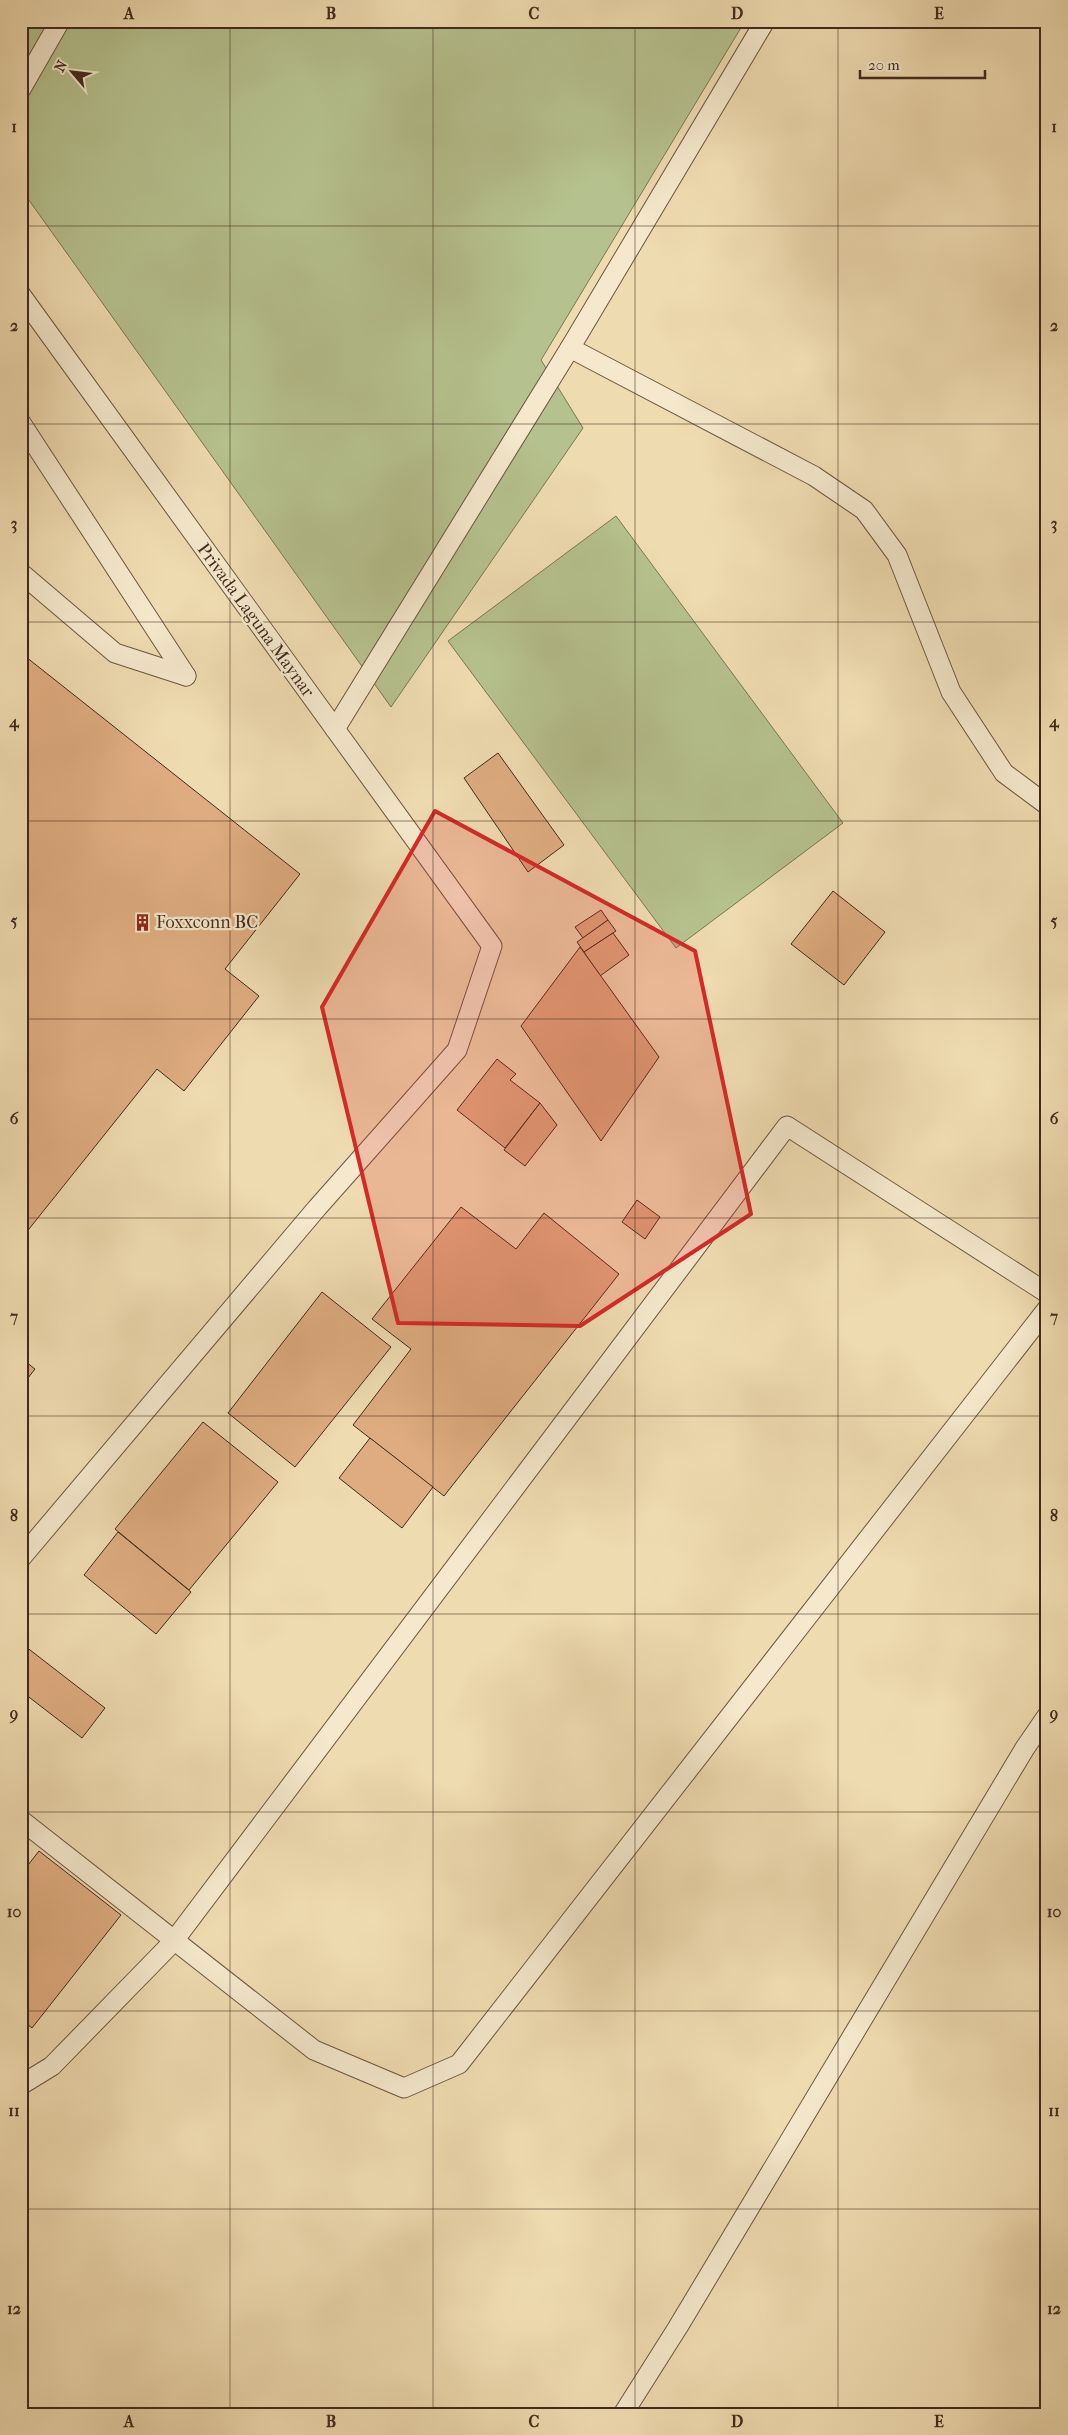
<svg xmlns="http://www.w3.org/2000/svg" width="1068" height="2435" viewBox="0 0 1068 2435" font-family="'IM FELL French Canon',serif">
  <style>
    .green { fill: #b5c18e; stroke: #7c7556 }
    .building { fill: #dfac81; stroke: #42291d }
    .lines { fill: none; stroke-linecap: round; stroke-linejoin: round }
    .lane-casing { stroke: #6d5642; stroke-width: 21 }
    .lane { stroke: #f5e8cc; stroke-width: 19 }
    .marked { fill: #d62828; fill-opacity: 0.2; stroke: #d62828; stroke-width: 4; stroke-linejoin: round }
    .grid { fill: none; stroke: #42291d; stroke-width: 1; stroke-opacity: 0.55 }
    .labels { text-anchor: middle; stroke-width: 4.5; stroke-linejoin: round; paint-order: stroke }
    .street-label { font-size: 18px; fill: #42291d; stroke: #f5e8cc }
    .poi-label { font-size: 18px; fill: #42291d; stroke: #f5e8cc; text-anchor: start }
    .neatline { fill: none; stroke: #42291d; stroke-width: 2 }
    .grid-label { font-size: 16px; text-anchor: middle; font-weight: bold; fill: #42291d }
  </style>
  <rect width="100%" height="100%" fill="#efdbb0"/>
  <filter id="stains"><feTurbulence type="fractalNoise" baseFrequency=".004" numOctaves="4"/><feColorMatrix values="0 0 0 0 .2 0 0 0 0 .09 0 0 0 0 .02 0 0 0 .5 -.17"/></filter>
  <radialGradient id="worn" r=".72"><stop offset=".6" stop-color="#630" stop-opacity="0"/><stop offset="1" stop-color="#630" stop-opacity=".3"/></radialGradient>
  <g class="green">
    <polygon points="21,21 745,21 541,360 583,428 391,707 21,189"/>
    <polygon points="616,516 843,823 676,948 448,641"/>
  </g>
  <g class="building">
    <polygon points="21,653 300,874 225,969 259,996 184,1091 157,1069 21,1239"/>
    <polygon points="498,753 564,845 528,872 464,778"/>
    <polygon points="833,891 885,932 844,985 791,944"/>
    <polygon points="601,910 608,920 583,938 575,927"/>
    <polygon points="608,920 616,931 584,952 577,942"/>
    <polygon points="613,933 629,955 600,976 584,952"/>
    <polygon points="580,947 659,1057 601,1141 521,1026"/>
    <polygon points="497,1059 516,1074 510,1080 540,1103 505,1148 457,1110"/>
    <polygon points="540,1103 557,1125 525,1166 504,1150"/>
    <polygon points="637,1200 660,1217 645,1239 622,1222"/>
    <polygon points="461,1207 516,1249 544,1213 619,1274 444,1496 353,1425 411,1349 372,1319"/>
    <polygon points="322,1292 391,1347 295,1467 228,1413"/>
    <polygon points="21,1358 35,1369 21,1387"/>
    <polygon points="203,1422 278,1482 189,1590 115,1529"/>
    <polygon points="370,1438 433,1487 402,1528 339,1478"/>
    <polygon points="118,1532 191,1592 156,1634 84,1575"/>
    <polygon points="21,1643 105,1708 82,1738 21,1691"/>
    <polygon points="39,1851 121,1915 32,2028 21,2019 21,1874"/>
  </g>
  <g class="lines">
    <defs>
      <g id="lane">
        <polyline points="21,89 60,21"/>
        <polyline points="21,295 492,946 457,1050 317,1208 21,1558"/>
        <polyline points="570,348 814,476 864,510 897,555 951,692 1004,773 1047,805"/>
        <polyline points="21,423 186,676"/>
        <polyline points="21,573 115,653 186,676"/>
        <polyline points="335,729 570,348 765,21"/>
        <polyline points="21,1820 314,2050 404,2088 459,2064 1047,1309"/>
        <polyline points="21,2085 52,2066 173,1942 787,1126 1047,1293"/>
        <polyline points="623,2414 678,2327 1025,1748 1047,1716"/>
      </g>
    </defs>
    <use href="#lane" class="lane-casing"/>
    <use href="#lane" class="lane"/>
  </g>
  <path class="marked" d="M435 811 695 951 751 1214 580 1326 398 1323 322 1007Z"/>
  <path class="grid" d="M230 21V2414M433 21V2414M635 21V2414M838 21V2414M21 226H1047M21 424H1047M21 622H1047M21 821H1047M21 1019H1047M21 1218H1047M21 1416H1047M21 1614H1047M21 1812H1047M21 2011H1047M21 2209H1047"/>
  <defs>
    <symbol id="building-bare" viewBox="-9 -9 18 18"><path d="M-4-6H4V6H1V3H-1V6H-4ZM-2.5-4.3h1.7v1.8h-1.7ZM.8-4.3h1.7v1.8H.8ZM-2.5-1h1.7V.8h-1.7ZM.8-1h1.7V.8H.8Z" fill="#8f2418" stroke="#f5e8cc" stroke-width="2.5" paint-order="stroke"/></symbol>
  </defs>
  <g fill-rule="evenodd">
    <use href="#building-bare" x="130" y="910" width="25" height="25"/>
  </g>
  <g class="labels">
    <g class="street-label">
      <text transform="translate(256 620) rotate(54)" y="6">Privada Laguna Maynar</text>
    </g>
    <g class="poi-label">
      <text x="156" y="928">Foxxconn BC</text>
    </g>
  </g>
  <rect width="1068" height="2435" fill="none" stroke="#efdbb0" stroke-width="55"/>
  <g transform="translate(72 72) rotate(298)" stroke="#f5e8cc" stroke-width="4" paint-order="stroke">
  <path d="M0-4L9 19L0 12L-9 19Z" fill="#42291d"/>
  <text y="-8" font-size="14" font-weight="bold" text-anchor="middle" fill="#42291d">N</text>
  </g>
  <path d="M860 70v8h125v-8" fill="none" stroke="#42291d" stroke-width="2.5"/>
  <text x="868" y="70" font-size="15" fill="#42291d" stroke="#f5e8cc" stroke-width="4" paint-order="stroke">20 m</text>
  <rect x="28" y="28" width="1012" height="2380" class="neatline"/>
  <g class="grid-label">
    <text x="129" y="19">A</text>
    <text x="331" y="19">B</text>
    <text x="534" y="19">C</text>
    <text x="737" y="19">D</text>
    <text x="939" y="19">E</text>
    <text x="14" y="132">1</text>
    <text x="1054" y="132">1</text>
    <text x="14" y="331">2</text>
    <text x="1054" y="331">2</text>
    <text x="14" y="529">3</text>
    <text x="1054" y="529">3</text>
    <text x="14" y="727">4</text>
    <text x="1054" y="727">4</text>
    <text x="14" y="926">5</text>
    <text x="1054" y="926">5</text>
    <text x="14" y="1124">6</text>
    <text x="1054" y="1124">6</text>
    <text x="14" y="1322">7</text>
    <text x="1054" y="1322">7</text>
    <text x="14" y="1521">8</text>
    <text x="1054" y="1521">8</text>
    <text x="14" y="1719">9</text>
    <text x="1054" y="1719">9</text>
    <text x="14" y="1917">10</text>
    <text x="1054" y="1917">10</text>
    <text x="14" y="2116">11</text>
    <text x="1054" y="2116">11</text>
    <text x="14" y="2314">12</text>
    <text x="1054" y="2314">12</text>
    <text x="129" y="2427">A</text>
    <text x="331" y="2427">B</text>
    <text x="534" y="2427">C</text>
    <text x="737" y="2427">D</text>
    <text x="939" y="2427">E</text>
  </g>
  <rect width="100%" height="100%" filter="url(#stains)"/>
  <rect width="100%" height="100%" fill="url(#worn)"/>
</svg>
